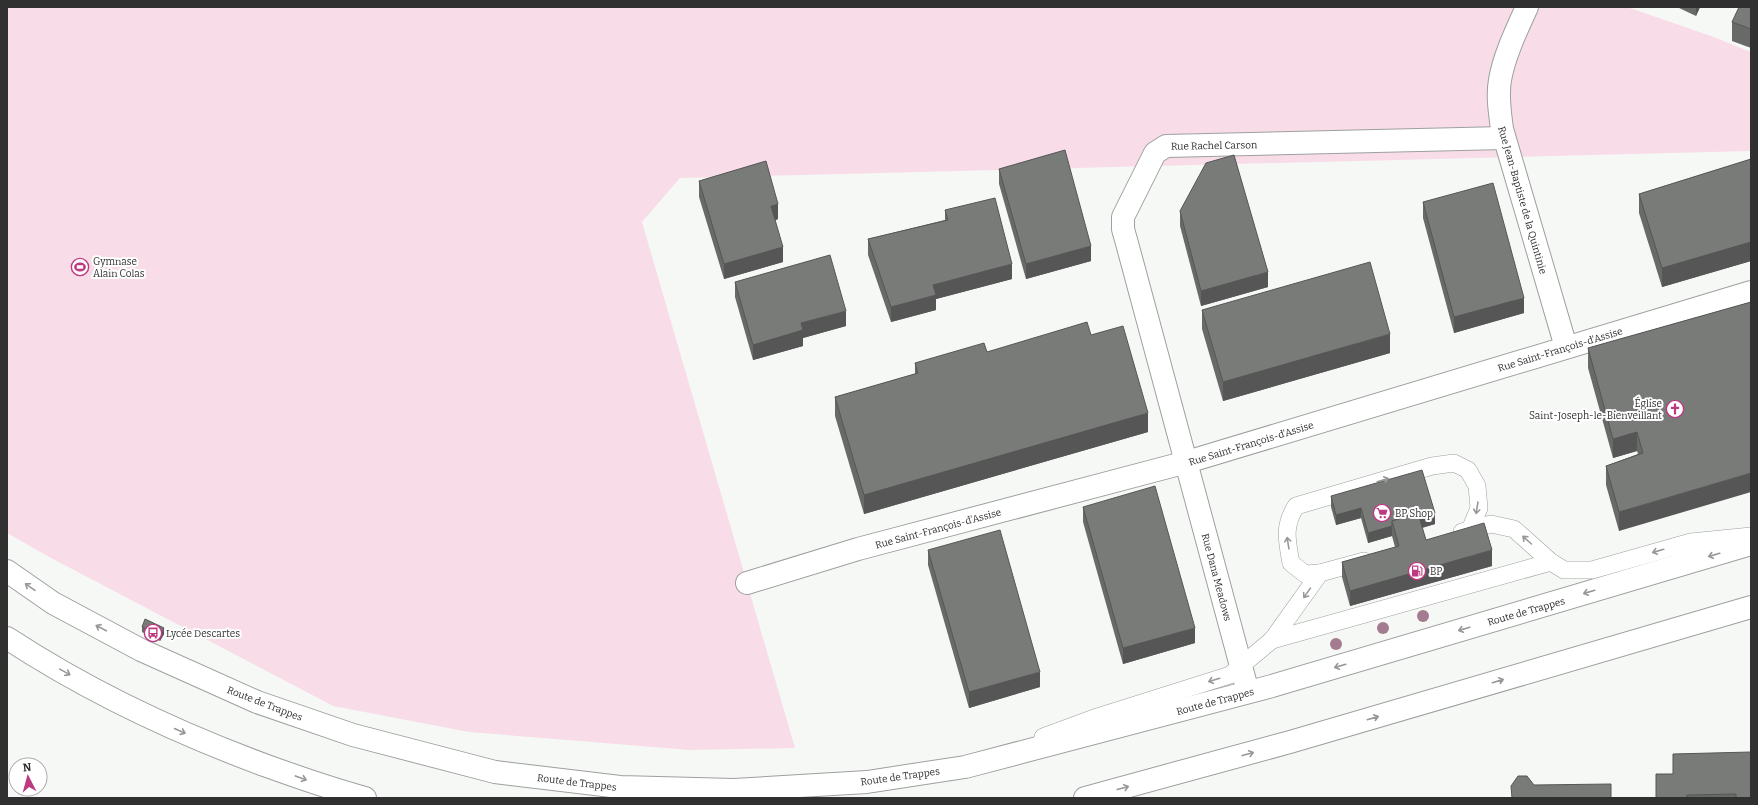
<svg xmlns="http://www.w3.org/2000/svg" width="1758" height="805" viewBox="0 0 1758 805" font-family="Bitter,serif">
  <style>
    .green { fill: #f8dde8 }
    .lines { fill: none; stroke-linecap: round; stroke-linejoin: round }
    .lane-casing { stroke: #9da09e; stroke-width: 18 }
    .street-casing { stroke: #9da09e; stroke-width: 24 }
    .secondary-casing { stroke: #9da09e; stroke-width: 24 }
    .lane { stroke: #fff; stroke-width: 17 }
    .street { stroke: #fff; stroke-width: 22 }
    .secondary { stroke: #fff; stroke-width: 22 }
    .tree { fill: #a47c91 }
    .wall { fill: #686a68 }
    .shaded-wall { fill: #555655 }
    .building { fill: #797b79; stroke: #555655 }
    .oneway { stroke: #979897 }
    .labels { text-anchor: middle; stroke-width: 4; stroke-linejoin: round; paint-order: stroke }
    .street-label { font-size: 10px; fill: #2f302f; stroke: #fff }
    .poi-label { font-size: 10px; fill: #2f302f; stroke: #fff; text-anchor: start }
  </style>
  <rect width="100%" height="100%" fill="#f6f8f6"/>
  <polygon class="green" points="7,7 1627,7 1711,36 1751,52 1751,151 680,178 642,222 795,748 690,750 469,732 333,706 51,558 7,533"/>
  <g class="lines">
    <defs>
      <g id="lane">
        <polyline points="1462,532 1491,524 1514,529 1551,562 1564,570 1592,570 1691,542 1751,536"/>
        <path d="M1320 573 1305 574 1291 563C1287 540 1283 527 1296 506L1432 466 1454 463 1468 470 1477 486 1479 508 1470 530"/>
        <polyline points="1272,640 1551,562"/>
        <polyline points="1043,737 1097,717 1230,675 1272,640 1320,573 1364,561"/>
      </g>
      <g id="street">
        <path d="M1527 7C1517 29 1504 56 1500 80 1497 96 1500 113 1502 129L1566 347"/>
        <polyline points="747,583 858,549 1187,462 1751,292"/>
        <polyline points="1248,692 1128,247 1123,229 1123,217 1155,153 1166,146 1504,138"/>
      </g>
      <g id="secondary">
        <polyline points="7,571 53,603 141,650 257,702 353,735 495,772 620,787 734,790 867,782 965,767 1272,686 1751,544"/>
        <path d="M7 638C88 691 177 733 267 766 300 778 332 789 365 798"/>
        <polyline points="1085,798 1290,742 1751,607"/>
      </g>
    </defs>
    <use href="#lane" class="lane-casing"/>
    <use href="#street" class="street-casing"/>
    <use href="#secondary" class="secondary-casing"/>
    <use href="#lane" class="lane"/>
    <use href="#street" class="street"/>
    <use href="#secondary" class="secondary"/>
  </g>
  <g class="tree">
    <circle cx="1423" cy="616" r="6"/>
    <circle cx="1383" cy="628" r="6"/>
    <circle cx="1336" cy="644" r="6"/>
  </g>
  <g class="wall">
    <polygon points="1677,7 1700,7 1696,16"/>
    <polygon points="1751,7 1751,48 1732,41 1732,22"/>
    <polygon points="1751,159 1751,261 1662,287 1639,213 1639,194"/>
    <polygon points="999,169 1091,261 1026,279 999,184"/>
    <polygon points="699,181 778,219 775,220 783,262 724,279 699,197"/>
    <polygon points="1423,202 1524,313 1454,333 1423,218"/>
    <polygon points="945,210 1012,279 936,299 936,310 891,322 868,255 868,239 945,220"/>
    <polygon points="1180,211 1268,287 1201,306 1180,226"/>
    <polygon points="735,282 846,326 803,338 803,346 753,360 735,297"/>
    <polygon points="1751,302 1619,531 1606,485 1606,466 1638,454 1637,451 1613,458 1588,368 1588,348"/>
    <polygon points="1202,310 1390,353 1223,401 1202,329"/>
    <polygon points="1091,335 1148,432 864,514 835,416 835,397 915,374 915,363"/>
    <polygon points="1331,496 1435,524 1422,528 1426,540 1492,566 1350,606 1342,577 1342,562 1395,547 1392,536 1368,543 1361,518 1336,525 1331,507"/>
    <polygon points="1083,507 1195,643 1123,664 1083,522"/>
    <polygon points="928,550 1040,687 969,708 928,565"/>
    <polygon points="142,627 164,634 160,641 142,632"/>
    <polygon points="1673,774 1751,798 1656,798"/>
  </g>
  <g class="shaded-wall">
    <polygon points="1696,7 1700,7 1696,16"/>
    <polygon points="778,204 778,219 771,222 771,206"/>
    <polygon points="1751,242 1751,261 1662,287 1662,268"/>
    <polygon points="1091,246 1091,261 1026,279 1026,264"/>
    <polygon points="783,247 783,262 724,279 724,264"/>
    <polygon points="1012,264 1012,279 936,299 936,310 891,322 891,307 933,285"/>
    <polygon points="1268,272 1268,287 1201,306 1201,291"/>
    <polygon points="1524,298 1524,313 1454,333 1454,317"/>
    <polygon points="846,311 846,326 803,338 803,346 753,360 753,345 801,323"/>
    <polygon points="1390,334 1390,353 1223,401 1223,382"/>
    <polygon points="1148,413 1148,432 864,514 864,495"/>
    <polygon points="1637,432 1637,451 1613,458 1613,439"/>
    <polygon points="1751,473 1751,492 1619,531 1619,512"/>
    <polygon points="1361,508 1361,518 1336,525 1336,515"/>
    <polygon points="1435,513 1435,524 1396,535 1394,525"/>
    <polygon points="1392,526 1392,536 1368,543 1368,533"/>
    <polygon points="1492,550 1492,566 1350,606 1350,591"/>
    <polygon points="164,628 164,634 160,641 160,636"/>
    <polygon points="1195,628 1195,643 1123,664 1123,648"/>
    <polygon points="1040,672 1040,687 969,708 969,692"/>
  </g>
  <g class="building">
    <polygon points="1739,7 1751,7 1751,29 1732,22"/>
    <polygon points="1065,150 1091,246 1026,264 999,169"/>
    <polygon points="1234,155 1268,272 1201,291 1180,211 1206,163"/>
    <polygon points="1751,159 1751,242 1662,268 1639,194"/>
    <polygon points="766,161 778,204 771,206 783,247 724,264 699,181"/>
    <polygon points="1493,183 1524,298 1454,317 1423,202"/>
    <polygon points="995,198 1012,264 933,285 936,295 891,307 868,239 948,220 945,210"/>
    <polygon points="830,255 846,311 801,323 803,330 753,345 735,282"/>
    <polygon points="1370,262 1390,334 1223,382 1202,310"/>
    <polygon points="1751,302 1751,473 1619,512 1606,466 1643,453 1637,432 1613,439 1588,348"/>
    <polygon points="1087,322 1091,335 1123,326 1148,413 864,495 835,397 918,373 915,363 984,343 987,352"/>
    <polygon points="1422,470 1435,513 1419,518 1418,513 1392,521 1392,526 1368,533 1361,508 1336,515 1331,496"/>
    <polygon points="1155,486 1195,628 1123,648 1083,507"/>
    <polygon points="1418,513 1426,540 1484,523 1492,550 1350,591 1342,562 1399,546 1392,521"/>
    <polygon points="1000,530 1040,672 969,692 928,550"/>
    <polygon points="145,619 164,628 160,636 142,627"/>
    <polygon points="1751,752 1751,798 1736,798 1736,794 1687,795 1687,798 1656,798 1656,774 1673,774 1673,754"/>
    <polygon points="1518,776 1527,776 1534,785 1611,784 1611,798 1512,798 1511,786"/>
  </g>
  <defs><path id="oneway-shaft" d="M-6 0H5M1.5-3L5.5 0L1.5 3" fill="none" stroke-width="1.6" stroke-linecap="round" stroke-linejoin="round"/></defs>
  <g class="oneway">
    <use href="#oneway-shaft" transform="translate(1383 480) rotate(-16)"/>
    <use href="#oneway-shaft" transform="translate(1477 508) rotate(99)"/>
    <use href="#oneway-shaft" transform="translate(1527 540) rotate(-138)"/>
    <use href="#oneway-shaft" transform="translate(1288 543) rotate(-99)"/>
    <use href="#oneway-shaft" transform="translate(1658 551) rotate(164)"/>
    <use href="#oneway-shaft" transform="translate(1714 555) rotate(164)"/>
    <use href="#oneway-shaft" transform="translate(30 587) rotate(-145)"/>
    <use href="#oneway-shaft" transform="translate(1589 592) rotate(164)"/>
    <use href="#oneway-shaft" transform="translate(1307 593) rotate(125)"/>
    <use href="#oneway-shaft" transform="translate(101 628) rotate(-152)"/>
    <use href="#oneway-shaft" transform="translate(1464 629) rotate(164)"/>
    <use href="#oneway-shaft" transform="translate(1340 666) rotate(164)"/>
    <use href="#oneway-shaft" transform="translate(65 672) rotate(29)"/>
    <use href="#oneway-shaft" transform="translate(1214 680) rotate(163)"/>
    <use href="#oneway-shaft" transform="translate(1498 681) rotate(-16)"/>
    <use href="#oneway-shaft" transform="translate(1373 718) rotate(-16)"/>
    <use href="#oneway-shaft" transform="translate(180 731) rotate(24)"/>
    <use href="#oneway-shaft" transform="translate(1248 754) rotate(-15)"/>
    <use href="#oneway-shaft" transform="translate(301 778) rotate(20)"/>
    <use href="#oneway-shaft" transform="translate(1123 788) rotate(-15)"/>
  </g>
  <defs>
    <symbol id="stadium-ring" viewBox="-11 -11 22 22"><circle r="9.5" fill="#fff" stroke="#bd3980" stroke-width="1.5"/><path d="M0-5a6.5 5 0 1 0 0 10a6.5 5 0 1 0 0-10ZM-3.5-1.8h7v3.6h-7Z" fill="#bd3980"/></symbol>
    <symbol id="church-ring" viewBox="-11 -11 22 22"><circle r="9.5" fill="#fff" stroke="#bd3980" stroke-width="1.5"/><path d="M-1.2-6h2.4v3.5h3.3v2.4h-3.3V6h-2.4V-.1h-3.3v-2.4h3.3Z" fill="#bd3980"/></symbol>
    <symbol id="supermarket-ring" viewBox="-11 -11 22 22"><circle r="9.5" fill="#fff" stroke="#bd3980" stroke-width="1.5"/><path d="M-6-5.5h2.5l.6 2H6L4.5 2H-2.5L-4.4-4H-6ZM-1.5 3.2a1.3 1.3 0 1 0 .1 0ZM3 3.2a1.3 1.3 0 1 0 .1 0Z" fill="#bd3980"/></symbol>
    <symbol id="fuel-ring" viewBox="-11 -11 22 22"><circle r="9.5" fill="#fff" stroke="#bd3980" stroke-width="1.5"/><path d="M-5.5-6h7V0h2V4h1.3V-2.5L3-4.5l.8-.8L6-3V5H2.5V1h-1V6h-7ZM-4.2-4.7v3.2H.2V-4.7Z" fill="#bd3980"/></symbol>
    <symbol id="bus-ring" viewBox="-11 -11 22 22"><circle r="9.5" fill="#fff" stroke="#bd3980" stroke-width="1.5"/><path d="M-5-6H5V4H4V6H2V4H-2V6H-4V4H-5ZM-3.5-4V0h7V-4ZM-3.5 1.2v1.5H-2V1.2ZM2 1.2v1.5H3.5V1.2Z" fill="#bd3980"/></symbol>
  </defs>
  <g fill-rule="evenodd">
    <use href="#stadium-ring" x="70" y="257" width="20" height="20"/>
    <use href="#church-ring" x="1665" y="399" width="20" height="20"/>
    <use href="#supermarket-ring" x="1372" y="503" width="20" height="20"/>
    <use href="#fuel-ring" x="1407" y="561" width="20" height="20"/>
    <use href="#bus-ring" x="143" y="623" width="20" height="20"/>
  </g>
  <g class="labels">
    <g class="street-label">
      <text transform="translate(1214 145) rotate(-1)" y="4">Rue Rachel Carson</text>
      <text transform="translate(1523 200) rotate(74)" y="4">Rue Jean-Baptiste de la Quintinie</text>
      <text transform="translate(1560 349) rotate(-17)" y="4">Rue Saint-François-d'Assise</text>
      <text transform="translate(1251 443) rotate(-17)" y="4">Rue Saint-François-d'Assise</text>
      <text transform="translate(938 528) rotate(-15)" y="4">Rue Saint-François-d'Assise</text>
      <text transform="translate(1217 577) rotate(75)" y="4">Rue Dana Meadows</text>
      <text transform="translate(1526 611) rotate(-16)" y="4">Route de Trappes</text>
      <text transform="translate(1215 701) rotate(-15)" y="4">Route de Trappes</text>
      <text transform="translate(265 703) rotate(21)" y="4">Route de Trappes</text>
      <text transform="translate(900 776) rotate(-8)" y="4">Route de Trappes</text>
      <text transform="translate(577 782) rotate(7)" y="4">Route de Trappes</text>
    </g>
    <g class="poi-label">
      <text x="93" y="265">Gymnase<tspan x="93" dy="12">Alain Colas</tspan></text>
      <text x="1662" y="407" text-anchor="end">Église<tspan x="1662" dy="12">Saint-Joseph-le-Bienveillant</tspan></text>
      <text x="1395" y="517">BP Shop</text>
      <text x="1430" y="575">BP</text>
      <text x="166" y="637">Lycée Descartes</text>
    </g>
  </g>
  <rect width="1758" height="805" fill="none" stroke="#2f302f" stroke-width="16"/>
  <g transform="translate(28 777) rotate(354)"><circle r="19" fill="#ffffff" stroke="#acacac"/>
  <path d="M0-3L7 15L0 10L-7 15Z" fill="#bd3980"/>
  <text y="-6" font-size="11" font-weight="bold" text-anchor="middle" fill="#2f302f">N</text>
  </g>
</svg>
